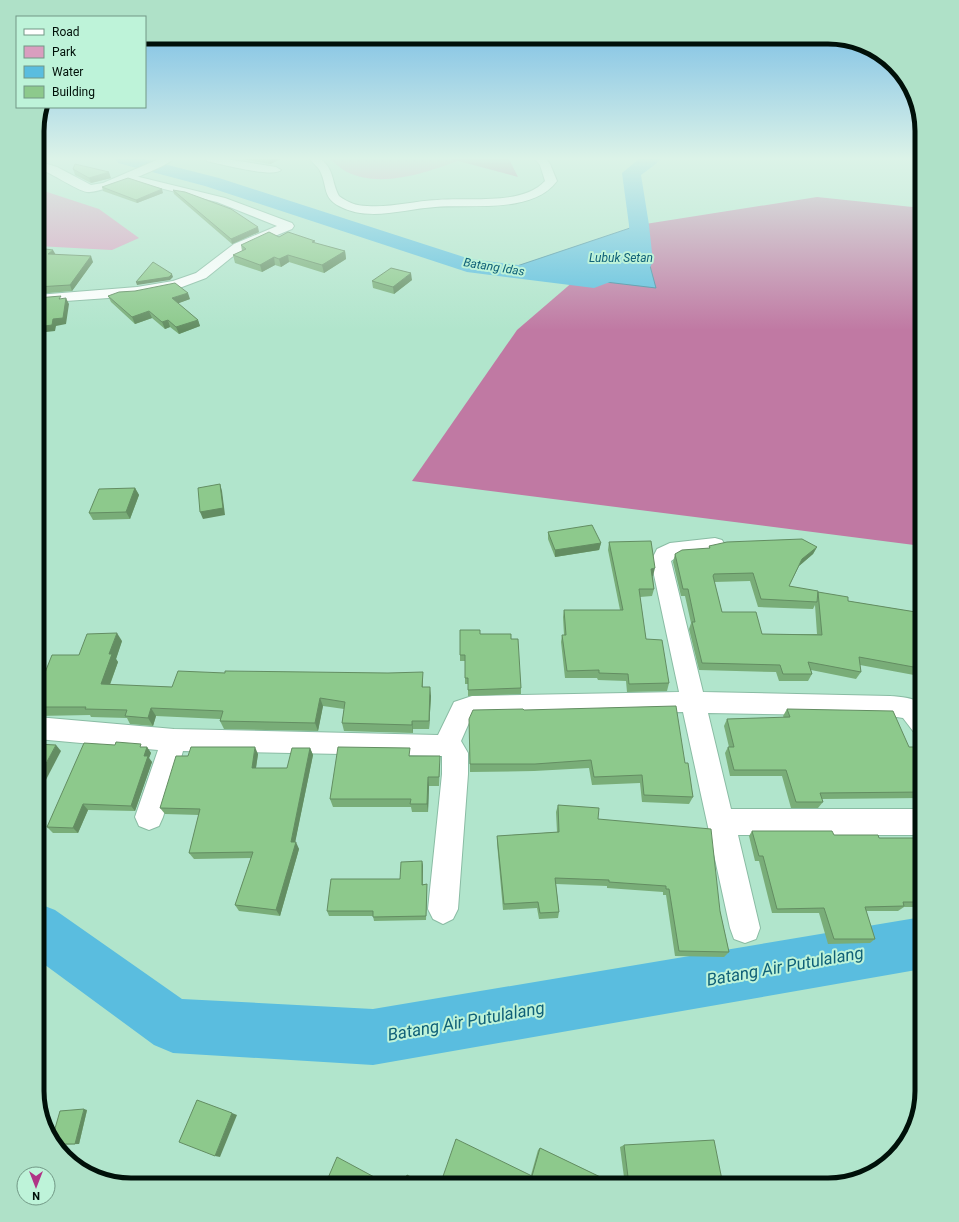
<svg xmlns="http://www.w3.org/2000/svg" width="959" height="1222" viewBox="0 0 959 1222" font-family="Roboto,sans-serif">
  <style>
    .green { fill: #d99ebf }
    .forest { fill: #c079a3 }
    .water { fill: #5abddf; stroke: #3f899f }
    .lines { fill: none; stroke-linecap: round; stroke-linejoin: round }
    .river { fill: #5abddf; fill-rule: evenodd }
    .street-casing { stroke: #8abca4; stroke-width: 2 }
    .secondary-casing { stroke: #8abca4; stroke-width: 2 }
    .street { fill: #fff; fill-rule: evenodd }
    .secondary { fill: #fff; fill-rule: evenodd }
    .wall { fill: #79ad78; fill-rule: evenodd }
    .shaded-wall { fill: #638d62 }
    .building { fill: #8dc98c; stroke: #638d62 }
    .labels { text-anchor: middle; stroke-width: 4; stroke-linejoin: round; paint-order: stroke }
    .far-water-label { font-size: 12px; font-style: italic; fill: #0f6078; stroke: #bef3d9 }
    .near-water-label { font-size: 17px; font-style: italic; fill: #0f6078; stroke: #bef3d9 }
    .rim { fill: none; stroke: #001009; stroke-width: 5 }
  </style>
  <rect width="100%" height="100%" fill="#b1e5cc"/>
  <g class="green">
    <path d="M329 159H463C428 172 382 189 347 172 341 169 335 163 329 159Z"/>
    <polygon points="44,191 99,209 139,238 112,250 37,246 37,195"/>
  </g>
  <g class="forest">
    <polygon points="451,159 509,159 518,177"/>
    <polygon points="817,197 922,208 922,546 412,481 517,330 639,225"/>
  </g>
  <polygon class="water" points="639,225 656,288 505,270"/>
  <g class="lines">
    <g class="river">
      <polygon points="115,159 144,159 219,178 470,259 592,274 631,259 629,225 622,173 639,159 660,159 657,163 641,175 649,225 653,262 650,267 594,288 467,272 205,186 118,163"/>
      <polygon points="37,903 55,910 182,999 373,1009 922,917 922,969 373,1065 173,1053 154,1045 37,959"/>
    </g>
    <defs>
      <g id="street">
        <path d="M206 159H226L276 167 281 170C275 178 219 164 207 161Z"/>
        <polygon points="127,174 225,198 292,223 294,226 292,229 250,246 232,257 206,278 182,287 137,296 37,303 37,295 137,287 173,281 196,273 234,244 277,226 217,202 123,179 121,177"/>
        <path d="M715 538 722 540 725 545 722 550 680 555 671 561 703 692 890 696C901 697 914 697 922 705V734L913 731 903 718 890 716 708 713 731 809H922V835H738L760 928 756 939 745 943 734 939 730 928 683 712 472 716 461 741 468 753V774L458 909 453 919 443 924 433 919 428 909 442 774V756L183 751 163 817 159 826 149 830 139 826 135 817 158 750 37 739V717L174 729 438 735 454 702 472 696 679 692 651 561 657 549 670 543Z"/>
      </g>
      <g id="secondary">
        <path d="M159 159H173C167 167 98 194 87 192 75 190 53 173 37 168V161L57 167 91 185 103 183Z"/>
        <path d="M310 159H321C335 171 331 181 339 196 347 202 356 206 367 206 390 208 413 201 437 200 467 197 523 206 545 181L540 165 535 159H546L550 164 557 181C533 214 470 204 435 207 404 209 368 222 339 206 323 198 327 186 321 173 319 167 313 164 310 159Z"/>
      </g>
    </defs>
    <use href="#street" class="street-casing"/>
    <use href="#secondary" class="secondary-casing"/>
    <use href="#street" class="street"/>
    <use href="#secondary" class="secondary"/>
  </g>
  <g class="wall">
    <polygon points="241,159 281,159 270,164"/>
    <polygon points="73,169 111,178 91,183 75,175"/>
    <polygon points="102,187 163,193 137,203 103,191"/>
    <polygon points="173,190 259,232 232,244 174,194"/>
    <polygon points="279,237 315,243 345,251 346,259 324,273 289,262 281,267 275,265 262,272 235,263 233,255 242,251 241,245"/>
    <polygon points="37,248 55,254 93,262 72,291 37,294"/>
    <polygon points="412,280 394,294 373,288 372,281"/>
    <polygon points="108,296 190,299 178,303 198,320 200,326 179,334 170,327 165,329 152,318 135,324 111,302"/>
    <polygon points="135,488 139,495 130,519 93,520 89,513"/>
    <polygon points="548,532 601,543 599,550 555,557 548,539"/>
    <polygon points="609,542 653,576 654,589 652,596 640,597 646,639 669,683 667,691 627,692 626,681 598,680 597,678 565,678 561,642 562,635 564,635 563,617 564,610 620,610 608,550"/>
    <path d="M709 546 817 547 813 554 799 566 789 586 818 592 848 601 922 613V696L917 695 914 675 860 665 861 672 856 679 811 670 812 674 808 681H779L776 672 699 670 689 629 691 623 685 596H681L673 562 675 554 709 548ZM750 581 758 607 813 609 815 605 817 634H762L722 612 714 582Z"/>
    <polygon points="460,630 480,634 511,639 521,688 521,694 468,696 468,684 465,684 465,661 460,661"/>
    <polygon points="122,641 116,659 118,662 110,685 172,687 225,673 423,680 423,687 431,696 429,729 413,729 413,733 344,731 342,723 344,709 323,706 318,731 224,729 220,721 220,719 156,716 153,726 130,724 127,718 91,717 90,715 37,716 37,685 40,685 79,655"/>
    <polygon points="787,709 909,747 922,747 922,798 822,799 823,802 818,808 791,808 782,776 730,776 725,753 728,747 729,747 724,726 727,719 784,718 783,716"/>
    <polygon points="524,710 685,763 693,797 689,804 642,802 640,783 592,785 589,768 534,771 470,772 469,719"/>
    <polygon points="143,747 147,747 151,753 149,758 152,762 135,811 88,810 78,833 53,833 47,827"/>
    <polygon points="310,748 313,755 295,842 299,849 280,916 239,911 235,905 251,858 194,859 189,853 199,815 165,814 160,808 188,756 258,754 256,768 287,768"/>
    <polygon points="411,756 440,764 439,786 429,786 428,812 412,812 411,807 333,807 330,799"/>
    <polygon points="558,805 598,819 720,911 729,952 724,957 675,956 666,895 663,895 663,892 607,888 607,886 556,884 559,912 558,918 539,919 537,908 503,910 497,843 497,836 557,832 556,812"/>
    <polygon points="752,831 879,838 921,838 921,836 922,835 922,907 904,907 898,911 866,911 875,939 870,943 828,944 819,913 772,913 759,861 755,861 749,836"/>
    <polygon points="422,861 423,866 423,884 427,884 427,889 426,920 374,921 373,916 329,916 327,911 400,879"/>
    <polygon points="87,1110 79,1144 55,1145 53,1143"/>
    <polygon points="624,1145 723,1185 625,1185 620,1147"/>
    <polygon points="540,1148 617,1185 531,1175 538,1150"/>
  </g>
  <g class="shaded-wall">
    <polygon points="269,159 281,159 270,164"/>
    <polygon points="109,172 111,178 91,183 89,178"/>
    <polygon points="162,189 163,193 137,203 136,200"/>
    <polygon points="258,227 259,232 232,244 231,239"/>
    <polygon points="53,250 56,255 48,254"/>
    <polygon points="345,251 346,259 324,273 322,265"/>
    <polygon points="288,255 289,262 281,267 279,259"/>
    <polygon points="91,256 93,262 72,291 70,285"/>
    <polygon points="274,257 275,265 262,272 260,265"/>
    <polygon points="411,273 412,280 394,294 393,287"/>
    <polygon points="172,274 173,277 170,280 137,285 136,282"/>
    <polygon points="188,293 190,299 174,305 172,298"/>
    <polygon points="66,298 69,304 66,324 56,326 55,331 37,333 37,327 53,319"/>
    <polygon points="149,311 152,318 135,324 132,317"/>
    <polygon points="168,320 170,327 165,329 162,322"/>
    <polygon points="198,320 200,326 179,334 176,327"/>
    <polygon points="220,484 222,491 225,515 203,519 200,512"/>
    <polygon points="135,488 139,495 130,519 126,512"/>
    <polygon points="601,543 599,550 555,557 555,550"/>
    <polygon points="817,547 813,554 799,566 802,559"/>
    <polygon points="655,568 653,576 649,576 651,569"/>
    <polygon points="117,633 122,641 116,659 118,662 107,692 101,684 109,654"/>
    <polygon points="430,687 431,696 429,729 429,721"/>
    <polygon points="320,698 323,706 318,731 315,723"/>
    <polygon points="151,708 156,716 153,726 148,718"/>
    <polygon points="412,721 413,729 413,733 412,725"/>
    <polygon points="56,745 61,751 37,797 37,780"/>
    <polygon points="147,747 151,753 149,758 152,762 135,811 131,806 144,756"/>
    <polygon points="255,747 258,754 255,774 252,768"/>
    <polygon points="310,748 313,755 294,848 291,842"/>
    <polygon points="428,777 429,786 428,812 427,804"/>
    <polygon points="83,804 88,810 78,833 73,828"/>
    <polygon points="296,842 299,849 280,916 276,910"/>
    <polygon points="422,861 423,866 422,889"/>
    <polygon points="84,1109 87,1110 79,1144 75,1144"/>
    <polygon points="232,1113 237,1115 220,1157 215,1156"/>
  </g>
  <g class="building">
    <polygon points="75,164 109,172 89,178 73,169"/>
    <polygon points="128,178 162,189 136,200 102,187"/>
    <polygon points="173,190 185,192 231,209 258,227 231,239"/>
    <polygon points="269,232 279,237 288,232 315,241 312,242 345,251 322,265 288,255 279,259 274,257 260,265 233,255 246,249 241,245"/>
    <polygon points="37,248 53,250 48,254 91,256 70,285 37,287"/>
    <polygon points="153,262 172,274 169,277 136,282"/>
    <polygon points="391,268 411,273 393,287 372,281"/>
    <polygon points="175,283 188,293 172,298 198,320 176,327 168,320 162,322 149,311 132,317 108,296 119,292 135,291"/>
    <polygon points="61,296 59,299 66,298 63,318 53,319 52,325 37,327 37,298"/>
    <polygon points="220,484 223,508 200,512 198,488"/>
    <polygon points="135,488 126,512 89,513 99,489"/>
    <polygon points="592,525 601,543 555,550 548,532"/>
    <polygon points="802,539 817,547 802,559 789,586 818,591 817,602 761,599 753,573 714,574 713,576 722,612 756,612 762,634 822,635 818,592 848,597 848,601 922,613 922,684 919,668 859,657 861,672 808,662 812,674 783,674 780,665 702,663 692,622 695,622 688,589 683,589 675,554 682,550 710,548 709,546 727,542"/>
    <polygon points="651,541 655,568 651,569 654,589 639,589 646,639 662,640 669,683 629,684 628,674 599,673 599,670 567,671 562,635 566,635 564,610 623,610 609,542"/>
    <polygon points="460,630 480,630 480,634 511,634 511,639 518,639 521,688 468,690 468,678 465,678 465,655 460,655"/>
    <polygon points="117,633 109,654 112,654 101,684 172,687 178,671 225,673 225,671 388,673 423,672 422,687 430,687 429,721 412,721 412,725 342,723 345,702 320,698 315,723 220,721 223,711 151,708 148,718 125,716 127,710 85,709 86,707 37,707 37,685 40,685 52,655 79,655 87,634"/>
    <polygon points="676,706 685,763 688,763 693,797 644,795 642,775 594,777 591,760 535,764 470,764 469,719 473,710 523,709 524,710"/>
    <polygon points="787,709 893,711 909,747 922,747 922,792 820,793 823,802 796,802 786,770 734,770 728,747 734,747 727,719 790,717"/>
    <polygon points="116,742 141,744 140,747 147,747 144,756 148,756 131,806 83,804 73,828 47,827 84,743 115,745"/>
    <polygon points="37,744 56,745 37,780"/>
    <polygon points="191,747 255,747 252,768 287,768 292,748 310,748 291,842 296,842 276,910 235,905 253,852 189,853 200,809 160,808 176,756 188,756"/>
    <polygon points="338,747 410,748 409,756 440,756 439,777 428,777 427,804 410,804 411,799 330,799"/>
    <polygon points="558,805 599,808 598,819 711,829 720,911 729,952 679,951 669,889 666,889 666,886 609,882 609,880 555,878 559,912 540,913 538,902 504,904 497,836 559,832"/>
    <polygon points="752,831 832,831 834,835 878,835 879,838 922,838 922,902 903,902 904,906 865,907 875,939 834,939 824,908 777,909 763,856 759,856"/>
    <polygon points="422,861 422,885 427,884 426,916 373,917 373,911 327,911 331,879 400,879 401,862"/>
    <polygon points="197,1100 232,1113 215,1156 179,1142"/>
    <polygon points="84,1109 75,1144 54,1144 53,1143 52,1139 60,1111"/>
    <polygon points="456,1139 532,1176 540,1148 617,1185 440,1185"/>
    <polygon points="714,1140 723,1185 629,1185 624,1145"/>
    <polygon points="337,1157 389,1185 325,1185"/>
    <polygon points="407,1175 426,1185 403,1185"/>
  </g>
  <linearGradient id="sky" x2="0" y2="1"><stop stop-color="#6fb8e4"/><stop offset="0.48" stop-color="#dcf3e8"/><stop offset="1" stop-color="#dcf3e8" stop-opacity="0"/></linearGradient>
  <rect width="959" height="330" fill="url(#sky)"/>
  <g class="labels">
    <g class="far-water-label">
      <text x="621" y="262">Lubuk Setan</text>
      <text transform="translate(494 267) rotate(9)" y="4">Batang Idas</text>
    </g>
    <g class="near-water-label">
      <text transform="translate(785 966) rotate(-10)" y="6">Batang Air Putulalang</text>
      <text transform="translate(466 1021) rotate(-10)" y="6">Batang Air Putulalang</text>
    </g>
  </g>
  <path d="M0 0H959V1222H0ZM131 44H828A87 87 0 0 1 915 131V1091A87 87 0 0 1 828 1178H131A87 87 0 0 1 44 1091V131A87 87 0 0 1 131 44Z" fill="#afe1c8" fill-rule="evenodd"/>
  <path class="rim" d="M131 44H828A87 87 0 0 1 915 131V1091A87 87 0 0 1 828 1178H131A87 87 0 0 1 44 1091V131A87 87 0 0 1 131 44Z"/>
  <rect x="16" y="16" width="130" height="92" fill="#bef3d9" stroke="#729886"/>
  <rect x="24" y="29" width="20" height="6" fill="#ffffff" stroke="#729886"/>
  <text x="52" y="36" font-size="12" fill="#001009">Road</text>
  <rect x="24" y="46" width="20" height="12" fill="#d99ebf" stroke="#729886"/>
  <text x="52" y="56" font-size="12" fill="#001009">Park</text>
  <rect x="24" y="66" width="20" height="12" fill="#5abddf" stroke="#729886"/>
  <text x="52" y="76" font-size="12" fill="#001009">Water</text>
  <rect x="24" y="86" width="20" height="12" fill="#8dc98c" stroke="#729886"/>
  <text x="52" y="96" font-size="12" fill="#001009">Building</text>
  <g transform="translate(36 1186) rotate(180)"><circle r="19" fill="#bef3d9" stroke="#729886"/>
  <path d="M0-3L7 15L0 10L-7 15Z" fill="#b03486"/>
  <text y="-6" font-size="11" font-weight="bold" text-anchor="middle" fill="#001009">N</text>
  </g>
</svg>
